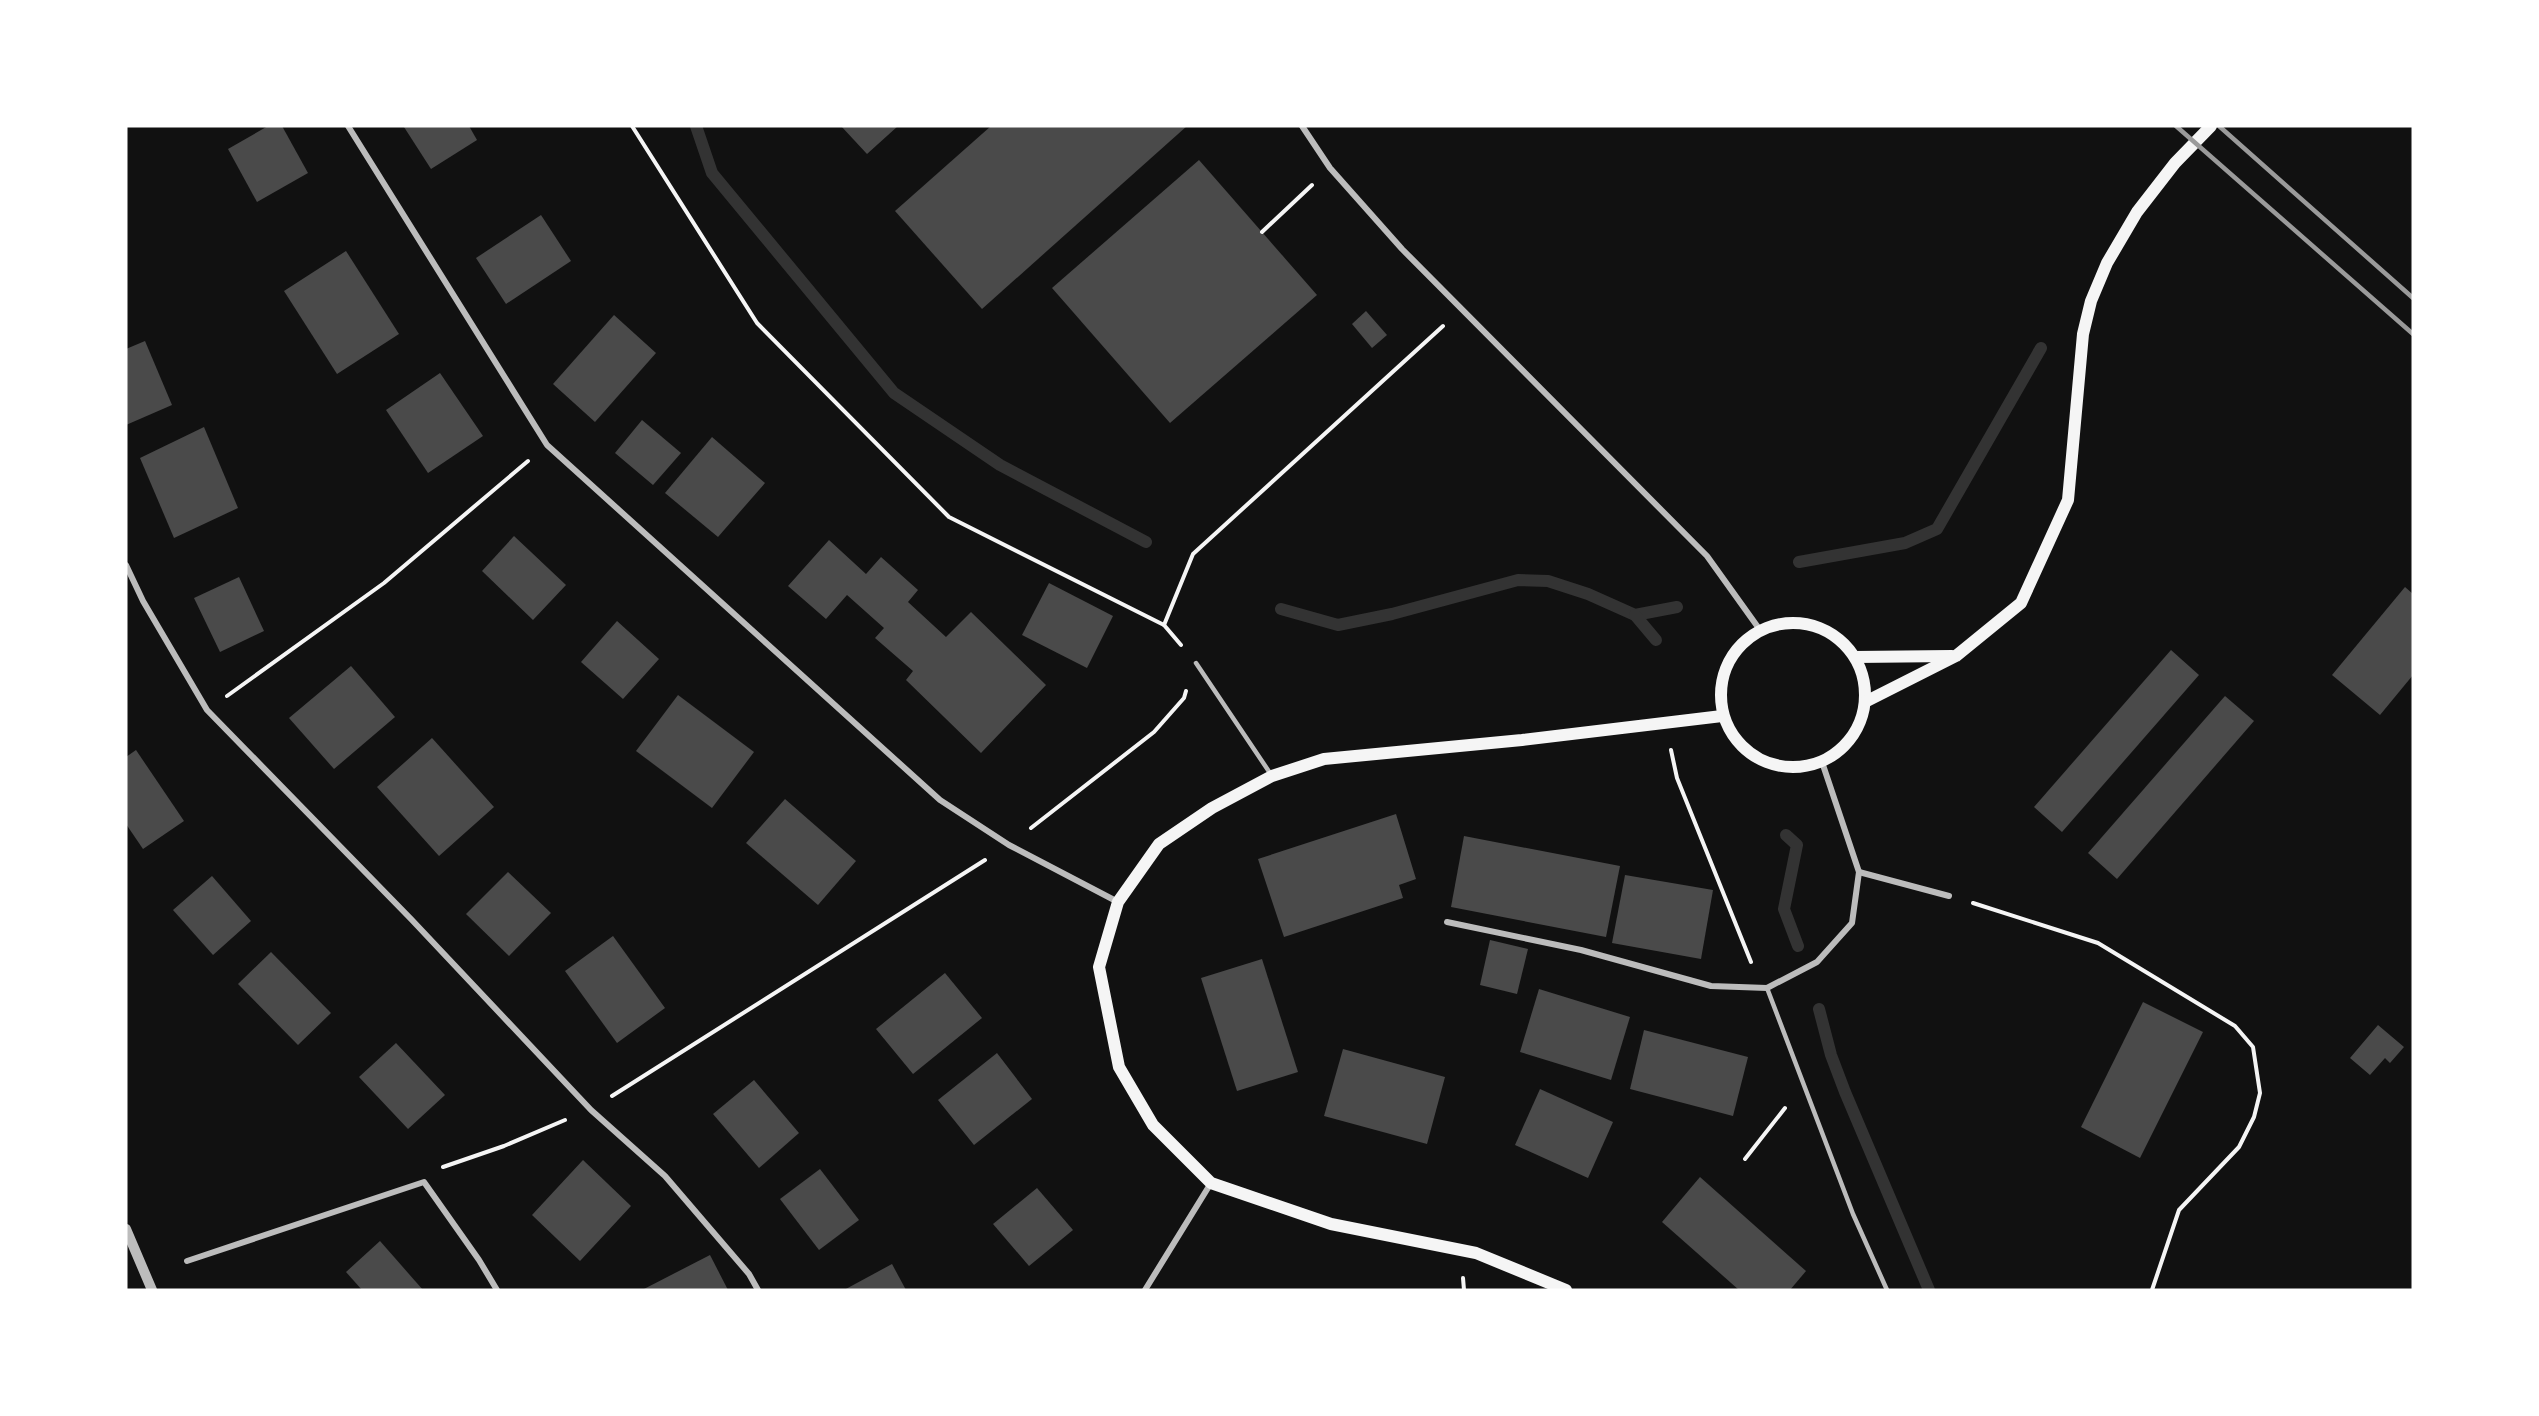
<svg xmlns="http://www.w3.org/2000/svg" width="2539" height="1416" viewBox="0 0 2539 1416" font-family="Lora,serif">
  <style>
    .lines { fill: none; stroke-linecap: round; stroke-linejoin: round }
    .stream { stroke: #333; stroke-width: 12 }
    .building { fill: #4a4a4a }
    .path { stroke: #f5f5f5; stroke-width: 4 }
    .service { stroke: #bcbcbc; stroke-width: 4.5 }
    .minor { stroke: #bcbcbc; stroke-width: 6 }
    .tertiary { stroke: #bcbcbc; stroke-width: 10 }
    .secondary { stroke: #f5f5f5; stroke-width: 12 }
    .rail { stroke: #9a9a9a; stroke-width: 4.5 }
  </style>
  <rect width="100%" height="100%" fill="#111"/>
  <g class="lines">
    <g class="stream">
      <polyline points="696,126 712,173 894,393 1000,465 1146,542"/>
      <polyline points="1799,562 1905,543 1937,529 2041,348"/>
      <polyline points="1281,609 1338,625 1392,614 1518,580 1548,581 1588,594 1635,615 1677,607"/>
      <polyline points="1635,615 1656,640"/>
      <polyline points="1786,835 1797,845 1784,909 1798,946"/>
      <polyline points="1819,1009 1831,1055 1845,1092 1929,1290"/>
    </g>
  </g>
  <g class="building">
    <polygon points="268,126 282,126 308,173 257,202 228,149"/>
    <polygon points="469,126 477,140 431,169 404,127"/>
    <polygon points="841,126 898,126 867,154"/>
    <polygon points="991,126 1187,126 982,309 895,211"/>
    <polygon points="1199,160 1317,295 1170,423 1052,288"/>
    <polygon points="541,215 571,261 506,304 476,258"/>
    <polygon points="346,251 399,334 337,374 284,291"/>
    <polygon points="1366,311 1387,335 1372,348 1352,324"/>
    <polygon points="614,315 656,353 595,422 553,384"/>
    <polygon points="145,341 172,405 126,425 126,349"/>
    <polygon points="440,373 483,436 428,473 386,410"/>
    <polygon points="642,420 681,453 653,485 615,453"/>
    <polygon points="204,427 238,508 174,538 140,458"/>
    <polygon points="712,437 765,483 718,537 665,493"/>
    <polygon points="514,536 566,585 533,620 482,571"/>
    <polygon points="829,540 866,574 881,557 918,590 908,602 946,637 971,612 1046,685 981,753 906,680 913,671 875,638 884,628 847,595 826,619 788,586"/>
    <polygon points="239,577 264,631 220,652 194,598"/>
    <polygon points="1049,583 1113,616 1087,668 1022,635"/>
    <polygon points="2405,587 2413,594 2413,675 2380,715 2332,675"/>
    <polygon points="617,621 659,659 623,699 581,662"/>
    <polygon points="2171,650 2199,675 2062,832 2034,807"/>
    <polygon points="351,666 395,717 334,769 289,718"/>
    <polygon points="678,695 754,752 712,808 636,751"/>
    <polygon points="2225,696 2254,721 2117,879 2088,853"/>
    <polygon points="432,738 494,807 439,856 377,787"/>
    <polygon points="136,750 184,821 143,849 126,824 126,757"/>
    <polygon points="785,799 856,861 818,905 746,843"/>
    <polygon points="1396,814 1416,879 1399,885 1403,898 1284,937 1258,859"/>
    <polygon points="1464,836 1620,866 1606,937 1451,907"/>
    <polygon points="508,872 551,913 509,956 466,914"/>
    <polygon points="1625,875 1713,890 1701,959 1612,943"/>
    <polygon points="212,876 251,921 213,955 173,910"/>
    <polygon points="613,936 665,1008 617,1043 565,971"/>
    <polygon points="1490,940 1528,949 1517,994 1480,985"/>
    <polygon points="271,952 331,1013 298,1045 238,984"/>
    <polygon points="1262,959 1298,1072 1237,1091 1201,978"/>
    <polygon points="945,973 982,1018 913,1074 876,1029"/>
    <polygon points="1539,989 1630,1017 1611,1080 1520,1052"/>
    <polygon points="2143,1002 2203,1032 2140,1158 2081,1127"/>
    <polygon points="2378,1025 2404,1047 2390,1063 2385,1058 2370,1075 2350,1058"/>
    <polygon points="1644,1030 1748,1057 1733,1116 1630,1089"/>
    <polygon points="396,1043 445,1095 408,1129 359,1077"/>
    <polygon points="1343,1049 1445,1077 1427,1144 1324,1116"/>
    <polygon points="997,1053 1032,1099 974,1145 938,1100"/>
    <polygon points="754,1080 799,1133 759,1168 713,1114"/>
    <polygon points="1540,1089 1613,1122 1588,1178 1515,1145"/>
    <polygon points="583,1160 631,1206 580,1261 532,1215"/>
    <polygon points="820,1169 859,1220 819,1250 780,1199"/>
    <polygon points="1700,1177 1806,1271 1790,1290 1739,1290 1662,1222"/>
    <polygon points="1037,1188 1073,1230 1029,1266 993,1224"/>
    <polygon points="380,1241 423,1290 362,1290 346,1272"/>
    <polygon points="710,1255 728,1290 642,1290"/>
    <polygon points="892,1264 906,1290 844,1290"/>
  </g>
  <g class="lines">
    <g class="path">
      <polyline points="632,126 757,323 949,517 1164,625 1181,645"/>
      <polyline points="1262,232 1312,185"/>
      <polyline points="1164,625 1193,554 1443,326"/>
      <polyline points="227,696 384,583 528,461"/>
      <polyline points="1671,750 1677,778 1751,962"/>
      <polyline points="1031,828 1154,732 1184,698 1186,691"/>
      <polyline points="1973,903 2098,943 2235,1026 2253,1047 2260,1093 2254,1117 2239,1147 2179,1210 2152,1290"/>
      <polyline points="612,1096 985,860"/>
      <polyline points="1745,1159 1785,1108"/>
      <polyline points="443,1167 504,1146 565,1120"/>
      <polyline points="1463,1278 1464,1290"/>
    </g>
    <g class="service">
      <polyline points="1196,663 1272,776"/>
      <polyline points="1767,988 1853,1214 1887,1290"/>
    </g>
    <g class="minor">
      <polyline points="348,126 547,445 940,800 1009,845 1118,902"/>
      <polyline points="1302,126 1330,168 1402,249 1707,556 1760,630"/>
      <polyline points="126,565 143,601 207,710 411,919 591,1110 665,1176 749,1274 758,1290"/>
      <polyline points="1859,872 1949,896"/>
      <polyline points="1447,922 1581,950 1711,986 1767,988 1817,962 1852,923 1859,872 1822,762"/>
      <polyline points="187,1261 424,1182 479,1260 497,1290"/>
      <polyline points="1145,1290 1211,1183"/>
    </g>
    <polyline class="tertiary" points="126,1229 152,1290"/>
    <g class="secondary">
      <circle cx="1793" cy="695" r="72"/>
      <polyline points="1855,657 1952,656"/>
      <polyline points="1865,702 1956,656 2021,603 2068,500 2083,334 2091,301 2107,263 2137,212 2175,163 2211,126"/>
      <polyline points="1566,1290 1476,1253 1331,1224 1211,1183 1153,1125 1119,1067 1099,967 1118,902 1159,844 1212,808 1272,776 1324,759 1522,740 1722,716"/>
    </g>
    <g class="rail">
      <polyline points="2176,126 2413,334"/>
      <polyline points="2219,126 2413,298"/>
    </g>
  </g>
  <rect width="2539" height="1416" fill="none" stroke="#ffffff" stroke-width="255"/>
</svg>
